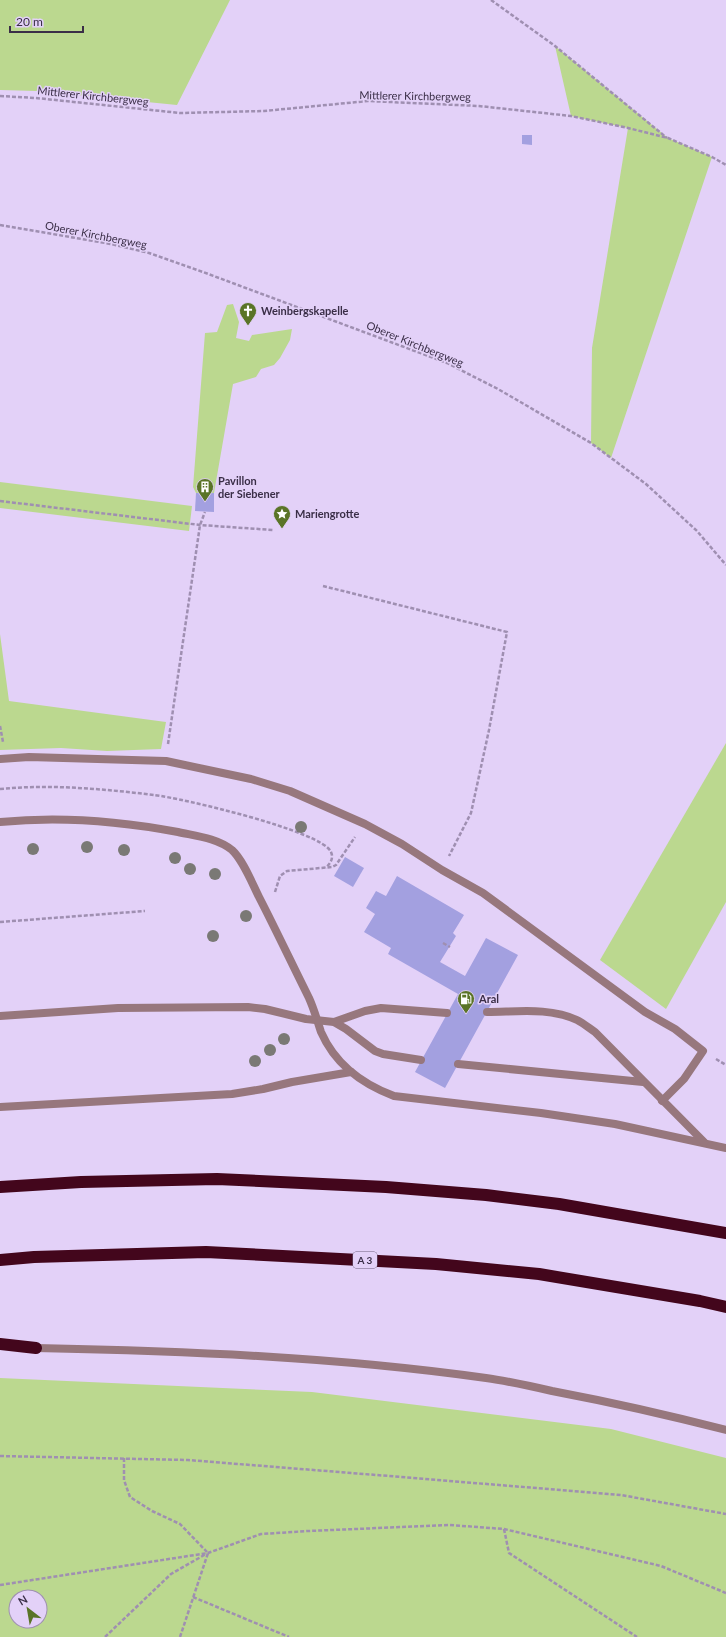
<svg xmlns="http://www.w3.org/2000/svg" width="726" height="1637" viewBox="0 0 726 1637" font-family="Lato,sans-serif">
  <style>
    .green { fill: #bbd88f; fill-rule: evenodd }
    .building { fill: #a3a0e0 }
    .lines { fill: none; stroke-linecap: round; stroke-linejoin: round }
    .path { stroke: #9f8fb1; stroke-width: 2.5; stroke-dasharray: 4 2; stroke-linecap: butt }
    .service { stroke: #97777d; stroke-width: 8 }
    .motorway { stroke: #43061c; stroke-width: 12 }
    .tree { fill: #7a7975 }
    .labels { text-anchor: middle; stroke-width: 3; stroke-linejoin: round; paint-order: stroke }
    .shield { fill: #e3d1f8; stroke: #6d5f7c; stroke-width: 1 }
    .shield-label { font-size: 10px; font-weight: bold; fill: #3a2e47 }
    .street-label { font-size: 11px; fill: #3a2e47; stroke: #e3d1f8 }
    .poi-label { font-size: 11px; font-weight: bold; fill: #3a2e47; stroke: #e3d1f8; text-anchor: start }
  </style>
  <rect width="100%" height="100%" fill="#e3d1f8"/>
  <g class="green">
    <polygon points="0,0 230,0 177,105 37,91 0,90"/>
    <polygon points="555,46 668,138 712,157 611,458 591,443 592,348 628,128 571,116"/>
    <polygon points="233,304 239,322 236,338 249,341 252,335 292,329 290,340 280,358 274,365 261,369 256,377 233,384 214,493 196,493 193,487 205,333 217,332 227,305"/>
    <polygon points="0,482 192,506 189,531 0,508"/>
    <polygon points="0,634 9,701 166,722 161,749 107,751 61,748 0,750"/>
    <polygon points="726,743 726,902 666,1009 600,960"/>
    <path d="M0 1378 312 1392 611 1429 726 1458V1637H0ZM16 1597H40V1621H16Z"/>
  </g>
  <g class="building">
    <polygon points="522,135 532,135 532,145 522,144"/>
    <polygon points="196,493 214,493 214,512 195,511"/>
    <polygon points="345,857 364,868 353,887 334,876"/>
    <polygon points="397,876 464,915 453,933 456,936 440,962 465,976 486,938 518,955 445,1088 415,1072 458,994 388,954 391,948 364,932 375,914 366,908 376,891 386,896"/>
  </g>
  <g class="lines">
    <g class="path">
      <polyline points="491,0 555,46 667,138"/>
      <polyline points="0,96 36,98 180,113 264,111 368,101 479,106 571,116 628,128 668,138 712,157 726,165"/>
      <polyline points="0,225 111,244 149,253 203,272 447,363 498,389 591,443 646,484 697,531 726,565"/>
      <polyline points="0,501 200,525 273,530"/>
      <polyline points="323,586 507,632 489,730 471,813 449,856"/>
      <polyline points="0,726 3,742"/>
      <polyline points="168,744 200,525 205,512"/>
      <path d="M0 789C51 784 104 789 154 795 181 798 322 831 331 852 334 859 330 863 326 868"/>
      <polyline points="275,892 280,876 287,871 332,867 336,865 355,837"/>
      <polyline points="0,922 145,911"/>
      <polyline points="443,943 450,947"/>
      <polyline points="716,1059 726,1065"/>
      <polyline points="0,1456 188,1460 389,1476 621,1495 726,1514"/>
      <polyline points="124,1458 124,1480 130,1497 152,1511 180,1524 207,1552"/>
      <polyline points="504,1529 509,1553 637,1637"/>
      <polyline points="0,1585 208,1553 261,1534 308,1531 450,1525 504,1529 661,1566 726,1593"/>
      <polyline points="193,1597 289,1637"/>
      <polyline points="105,1637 171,1574 206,1554"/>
      <polyline points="180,1637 208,1553"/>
    </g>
    <g class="service">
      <polyline points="0,759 29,757 166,761 251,779 290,791 365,824 402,844 442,870 483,893 645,1012 675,1029 703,1051 684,1079 662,1101"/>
      <path d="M0 822C59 816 120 821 178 832 196 836 217 838 232 850 243 860 252 883 259 897 276 930 292 964 309 998 314 1009 317 1020 321 1032 335 1064 362 1084 394 1096L541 1113 615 1124 726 1148"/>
      <path d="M487 1012C516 1012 550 1007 577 1020 583 1023 589 1028 595 1032L704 1142"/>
      <polyline points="0,1016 118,1008 248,1007 265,1009 306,1019 334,1022 346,1029 375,1051 383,1054 421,1060"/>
      <polyline points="334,1022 365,1011 381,1008 447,1013"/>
      <polyline points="458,1064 643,1082"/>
      <polyline points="0,1107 232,1094 263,1089 292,1082 351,1072"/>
      <path d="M36 1348C187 1351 337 1357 486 1378 508 1381 530 1386 552 1391 610 1402 668 1415 726 1430"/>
    </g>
    <g class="motorway">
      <polyline points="0,1187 81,1182 217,1179 386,1187 486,1195 559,1204 726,1233"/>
      <polyline points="0,1260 34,1257 206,1252 436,1264 539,1274 700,1301 726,1307"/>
      <polyline points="0,1344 36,1348"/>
    </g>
  </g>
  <g class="tree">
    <circle cx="301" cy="827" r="6"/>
    <circle cx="87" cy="847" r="6"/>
    <circle cx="33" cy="849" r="6"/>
    <circle cx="124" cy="850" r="6"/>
    <circle cx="175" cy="858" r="6"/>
    <circle cx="190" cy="869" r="6"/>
    <circle cx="215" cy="874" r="6"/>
    <circle cx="246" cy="916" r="6"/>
    <circle cx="213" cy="936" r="6"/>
    <circle cx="284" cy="1039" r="6"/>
    <circle cx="270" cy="1050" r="6"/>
    <circle cx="255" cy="1061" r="6"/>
  </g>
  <defs>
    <symbol id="church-pin" viewBox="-11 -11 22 30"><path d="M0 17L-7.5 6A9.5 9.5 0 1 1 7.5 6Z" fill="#5a7427" stroke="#e3d1f8"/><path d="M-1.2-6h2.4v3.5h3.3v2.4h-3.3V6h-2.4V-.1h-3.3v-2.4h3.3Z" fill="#fff"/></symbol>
    <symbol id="building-pin" viewBox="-11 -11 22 30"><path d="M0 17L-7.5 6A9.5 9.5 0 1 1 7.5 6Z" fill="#5a7427" stroke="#e3d1f8"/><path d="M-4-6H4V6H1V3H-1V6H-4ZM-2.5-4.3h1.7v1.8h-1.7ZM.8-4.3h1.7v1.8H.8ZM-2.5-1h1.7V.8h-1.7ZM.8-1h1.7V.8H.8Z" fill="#fff"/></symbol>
    <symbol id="sight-pin" viewBox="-11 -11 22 30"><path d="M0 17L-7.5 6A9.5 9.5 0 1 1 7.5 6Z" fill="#5a7427" stroke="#e3d1f8"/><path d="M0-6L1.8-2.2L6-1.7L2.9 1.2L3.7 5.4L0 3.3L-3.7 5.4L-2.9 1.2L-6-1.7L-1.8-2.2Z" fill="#fff"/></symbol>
    <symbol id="fuel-pin" viewBox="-11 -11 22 30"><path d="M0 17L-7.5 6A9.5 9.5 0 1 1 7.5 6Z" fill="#5a7427" stroke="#e3d1f8"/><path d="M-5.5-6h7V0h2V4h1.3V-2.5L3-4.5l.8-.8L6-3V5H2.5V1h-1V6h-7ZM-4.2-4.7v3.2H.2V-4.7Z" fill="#fff"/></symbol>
  </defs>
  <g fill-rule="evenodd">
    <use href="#church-pin" x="238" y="301" width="20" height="27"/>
    <use href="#building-pin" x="195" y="477" width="20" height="27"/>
    <use href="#sight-pin" x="272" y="504" width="20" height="27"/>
    <use href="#fuel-pin" x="456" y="989" width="20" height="27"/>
  </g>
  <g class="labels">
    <rect class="shield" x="353" y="1252" width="24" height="16" rx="3"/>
    <g class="shield-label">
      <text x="365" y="1264">A 3</text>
    </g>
    <g class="street-label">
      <text transform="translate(93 96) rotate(6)" y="4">Mittlerer Kirchbergweg</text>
      <text transform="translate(415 96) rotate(1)" y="4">Mittlerer Kirchbergweg</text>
      <text transform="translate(96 235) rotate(11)" y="4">Oberer Kirchbergweg</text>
      <text transform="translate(415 344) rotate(22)" y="4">Oberer Kirchbergweg</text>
    </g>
    <g class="poi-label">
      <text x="261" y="315">Weinbergskapelle</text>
      <text x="218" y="485">Pavillon<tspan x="218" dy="13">der Siebener</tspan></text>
      <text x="295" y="518">Mariengrotte</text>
      <text x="479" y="1003">Aral</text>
    </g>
  </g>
  <g transform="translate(28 1609) rotate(329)"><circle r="19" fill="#e3d1f8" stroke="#9f90b1"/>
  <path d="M0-3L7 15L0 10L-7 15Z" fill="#5a7427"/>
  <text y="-6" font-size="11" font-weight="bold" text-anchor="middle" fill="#3a2e47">N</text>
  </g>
  <path d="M10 26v6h73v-6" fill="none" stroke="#3a2e47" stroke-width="2"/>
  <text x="16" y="26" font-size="12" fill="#3a2e47" stroke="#e3d1f8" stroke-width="3" paint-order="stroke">20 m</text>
</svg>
